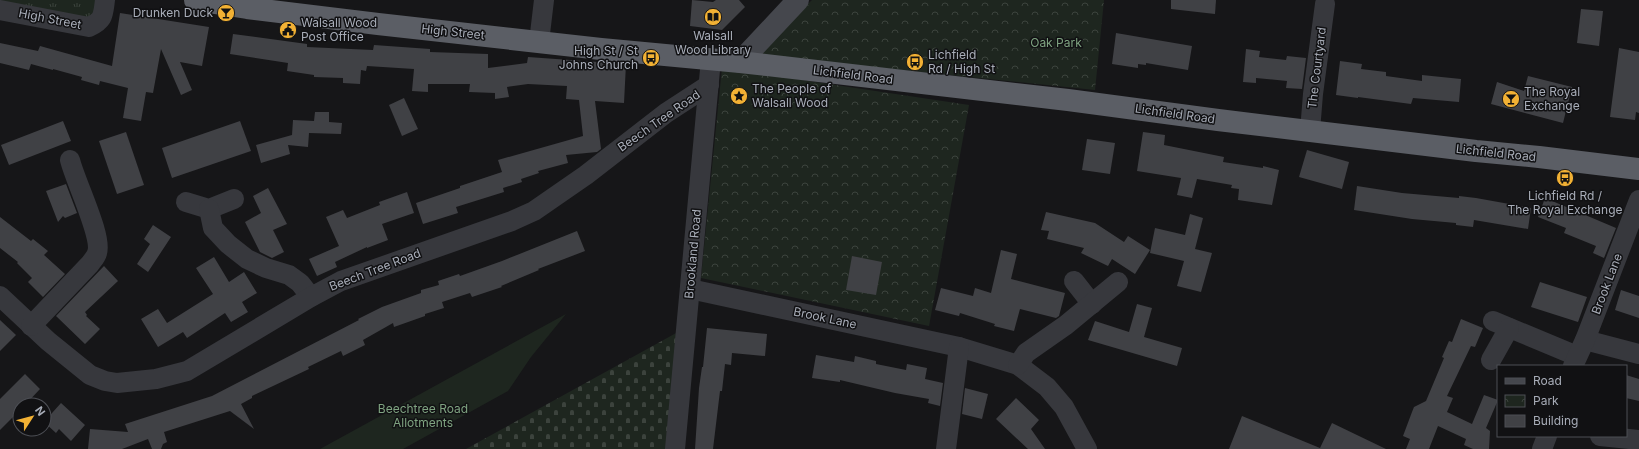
<svg xmlns="http://www.w3.org/2000/svg" width="1639" height="449" viewBox="0 0 1639 449" font-family="Inter,sans-serif">
  <style>
    .grass { fill: url(#grass-tufts) }
    .cemetery { fill: url(#cemetery-stones) }
    .park { fill: url(#park-crowns) }
    .garden { fill: #1e261f }
    .building { fill: #404145 }
    .lines { fill: none; stroke-linecap: round; stroke-linejoin: round }
    .minor { stroke: #37383d; stroke-width: 20 }
    .secondary { stroke: #45474d; stroke-width: 22 }
    .trunk { stroke: #5b5e65; stroke-width: 22 }
    .labels { text-anchor: middle; stroke-width: 3; stroke-linejoin: round; paint-order: stroke }
    .poi-label { font-size: 12px; fill: #a8adb8; stroke: #111113; text-anchor: start }
    .street-label { font-size: 12px; fill: #a8adb8; stroke: #111113 }
    .park-label { font-size: 12px; fill: #7fa381; stroke: #111113 }
  </style>
  <defs>
    <pattern id="grass-tufts" width="24" height="20" patternUnits="userSpaceOnUse"><rect width="24" height="20" fill="#1e261f"/><path d="M3 7l-1-3M5 7V3M7 7l1-3M15 17l-1-3M17 17v-4M19 17l1-3" fill="none" stroke="#3c433d"/></pattern>
    <pattern id="cemetery-stones" width="16" height="16" patternUnits="userSpaceOnUse"><rect width="16" height="16" fill="#1e261f"/><path d="M2 7V4a2 2 0 0 1 4 0v3zM10 15v-3a2 2 0 0 1 4 0v3z" fill="#3c433d"/></pattern>
    <pattern id="park-crowns" width="20" height="18" patternUnits="userSpaceOnUse"><rect width="20" height="18" fill="#1e261f"/><path d="M2 6a3 3 0 1 1 6 0M12 15a3 3 0 1 1 6 0" fill="none" stroke="#3c433d"/></pattern>
  </defs>
  <rect width="100%" height="100%" fill="#161618"/>
  <polygon class="grass" points="0,0 98,0 92,16 86,20 0,5"/>
  <polygon class="cemetery" points="678,332 667,449 466,449"/>
  <g class="park">
    <polygon points="812,0 1104,0 1095,90 755,55"/>
    <polygon points="722,68 969,105 929,326 701,278"/>
  </g>
  <polygon class="garden" points="566,314 531,357 508,391 403,449 320,449"/>
  <g class="building">
    <polygon points="692,0 713,2 716,0 739,0 745,7 722,30 690,26"/>
    <polygon points="1171,0 1216,0 1215,14 1171,9"/>
    <polygon points="1581,9 1603,11 1599,46 1577,43"/>
    <polygon points="120,13 209,27 202,66 180,62 192,90 181,95 161,49 153,93 146,92 141,121 123,118 128,88 100,81 99,85 81,80 82,77 53,69 53,70 31,64 29,70 0,63 0,43 38,51 40,46 112,66"/>
    <polygon points="1116,33 1192,46 1188,70 1146,63 1146,65 1138,64 1138,68 1112,64"/>
    <polygon points="233,34 307,44 307,47 373,50 374,45 430,49 430,52 488,54 488,68 527,63 528,57 626,64 624,103 595,101 601,149 597,152 566,155 568,163 538,171 539,173 521,179 522,182 503,188 504,192 456,207 458,213 423,224 416,203 460,188 460,186 502,172 498,160 583,136 579,100 566,99 567,86 528,84 507,87 509,97 495,99 495,93 469,92 470,84 428,84 428,92 412,91 414,69 367,66 366,71 361,70 360,84 343,83 343,78 314,77 314,75 287,71 288,63 230,54"/>
    <polygon points="1619,48 1639,52 1639,113 1636,112 1635,120 1610,117"/>
    <polygon points="1246,49 1260,51 1259,57 1286,60 1287,56 1306,58 1302,89 1286,88 1287,81 1256,78 1256,83 1243,82"/>
    <polygon points="1340,61 1362,64 1361,69 1386,72 1386,76 1422,81 1422,75 1461,79 1459,102 1413,98 1411,104 1358,97 1358,98 1336,95"/>
    <polygon points="1528,76 1572,87 1563,123 1491,104 1497,82 1524,91"/>
    <polygon points="404,98 418,129 402,136 389,105"/>
    <polygon points="315,112 329,112 329,122 342,123 341,134 309,133 308,147 288,145 290,154 261,163 256,145 292,135 293,120 314,121"/>
    <polygon points="63,121 71,141 9,165 1,145"/>
    <polygon points="240,121 251,151 172,178 162,148"/>
    <polygon points="126,132 144,185 117,194 99,141"/>
    <polygon points="1143,132 1165,135 1164,145 1224,157 1223,162 1263,168 1263,166 1279,170 1272,205 1238,200 1239,189 1231,188 1232,185 1197,179 1192,198 1177,195 1181,178 1137,171"/>
    <polygon points="1087,139 1115,143 1110,174 1082,170"/>
    <polygon points="1307,150 1349,162 1342,189 1299,177"/>
    <polygon points="66,184 77,213 65,218 63,216 58,222 46,191"/>
    <polygon points="1357,186 1402,193 1459,198 1459,196 1476,198 1531,208 1528,229 1474,220 1473,227 1456,225 1456,223 1412,219 1354,210"/>
    <polygon points="268,188 287,224 273,230 284,252 272,258 260,252 245,222 261,213 253,196"/>
    <polygon points="407,192 414,213 382,224 388,240 367,248 367,247 335,262 337,267 317,276 309,259 339,246 326,217 343,210 347,218 380,205 379,202"/>
    <polygon points="1545,198 1616,228 1604,258 1593,253 1596,246 1564,233 1566,228 1538,217"/>
    <polygon points="1046,212 1095,223 1124,242 1128,236 1150,250 1135,274 1112,259 1108,266 1081,253 1084,248 1047,239 1049,231 1041,230"/>
    <polygon points="1190,214 1203,218 1195,249 1212,253 1201,292 1177,286 1184,261 1150,253 1155,228 1185,235"/>
    <polygon points="0,217 31,241 33,239 48,251 44,255 65,274 43,297 28,282 32,278 17,263 18,262 0,248"/>
    <polygon points="153,225 171,237 148,272 137,264 150,244 144,239"/>
    <polygon points="577,231 585,251 538,269 539,270 501,286 502,287 472,297 470,293 442,302 444,308 425,314 425,316 394,327 393,323 363,340 365,345 343,356 341,351 308,367 309,369 252,396 252,398 241,404 254,429 230,411 164,432 167,442 163,444 161,449 152,449 148,439 122,449 88,449 90,429 128,432 125,424 212,396 359,320 358,319 382,307 421,293 421,290 439,285 438,281 459,274 460,276 502,261"/>
    <polygon points="1001,250 1017,254 1011,279 1065,293 1059,316 1056,318 1020,309 1014,331 994,326 995,324 960,313 959,316 935,310 941,288 973,296 975,288 991,293"/>
    <polygon points="852,256 882,262 876,295 846,290"/>
    <polygon points="214,257 229,282 244,272 257,293 242,302 248,312 231,322 225,313 187,338 183,332 158,347 141,319 158,309 167,323 213,294 196,268"/>
    <polygon points="104,266 118,281 85,312 87,315 86,316 100,329 85,344 56,316"/>
    <polygon points="1540,282 1587,297 1578,322 1531,307"/>
    <polygon points="1621,290 1639,296 1639,318 1615,310"/>
    <polygon points="1137,304 1152,308 1144,337 1182,348 1177,366 1088,340 1095,321 1129,332"/>
    <polygon points="1461,319 1483,328 1475,347 1471,346 1447,396 1453,398 1447,412 1472,424 1484,395 1498,400 1486,428 1490,431 1489,449 1473,449 1464,445 1466,439 1438,426 1429,449 1406,449 1410,439 1403,436 1412,412 1414,407 1426,401 1444,358 1442,357 1449,341 1452,342"/>
    <polygon points="0,320 16,335 0,351"/>
    <polygon points="707,328 767,334 765,356 732,353 731,365 725,364 722,391 720,391 713,449 695,449 699,388 702,367 703,367"/>
    <polygon points="816,355 854,362 855,356 876,361 876,364 906,370 907,364 927,368 925,379 943,383 940,406 928,403 929,399 895,393 840,380 840,382 812,378"/>
    <polygon points="25,374 40,389 25,405 20,405 20,410 0,430 0,399"/>
    <polygon points="1626,375 1639,379 1639,401 1626,398"/>
    <polygon points="965,388 988,394 982,419 962,414"/>
    <polygon points="1016,398 1039,420 1031,429 1045,449 1028,449 996,419"/>
    <polygon points="61,403 85,425 71,441 59,429 56,433 44,422"/>
    <polygon points="1242,416 1320,448 1332,423 1386,449 1229,449"/>
  </g>
  <g class="lines">
    <g class="minor">
      <path d="M0 10 89 27C104 20 103 15 105 0"/>
      <polyline points="539,42 544,0"/>
      <polyline points="1310,131 1313,94 1325,4"/>
      <polyline points="186,202 209,209 234,199"/>
      <polyline points="209,209 213,228 228,244 247,259 266,268 289,275 300,283 311,297"/>
      <polyline points="1074,281 1092,304"/>
      <polyline points="690,289 959,347 1018,365 1047,387 1064,407 1087,449"/>
      <polyline points="0,296 48,341 90,375 105,381 117,383 156,379 187,371 311,297 341,281 512,221 534,211 586,175 666,113 709,85"/>
      <polyline points="1493,321 1577,356"/>
      <path d="M31 326 90 264C92 261 96 257 97 253 103 237 75 181 70 160"/>
      <polyline points="1585,340 1639,354"/>
      <polyline points="1491,360 1509,328"/>
      <polyline points="1018,365 1026,353 1066,325 1118,282"/>
      <polyline points="1573,366 1585,340 1639,200"/>
      <polyline points="1600,436 1639,440"/>
      <polyline points="675,449 711,59"/>
      <polyline points="946,449 959,347"/>
      <polyline points="1542,449 1547,436"/>
    </g>
    <polyline class="secondary" points="740,62 798,0"/>
    <polyline class="trunk" points="195,0 247,8 378,24 601,49 740,62 1068,100 1218,120 1476,151 1539,157 1639,169"/>
  </g>
  <defs>
    <symbol id="bar-disc" viewBox="-11 -11 22 22"><circle r="9.5" fill="#f2b134" stroke="#111113"/><path d="M-6-5H6L.8 .8V4.5H3.5V6h-7V4.5H-.8V.8Z" fill="#111"/></symbol>
    <symbol id="library-disc" viewBox="-11 -11 22 22"><circle r="9.5" fill="#f2b134" stroke="#111113"/><path d="M-6-4Q-3-5.5-.7-3.5V5Q-3 3-6 4ZM6-4Q3-5.5 .7-3.5V5Q3 3 6 4Z" fill="#111"/></symbol>
    <symbol id="civic-disc" viewBox="-11 -11 22 22"><circle r="9.5" fill="#f2b134" stroke="#111113"/><path d="M-.6-6.5H3V-4.5H.6V-3L4-1V1h2V6H-6V1h2V-1L-.6-3ZM-1.2 2.5V6h2.4V2.5Z" fill="#111"/></symbol>
    <symbol id="bus-disc" viewBox="-11 -11 22 22"><circle r="9.5" fill="#f2b134" stroke="#111113"/><path d="M-5-6H5V4H4V6H2V4H-2V6H-4V4H-5ZM-3.5-4V0h7V-4ZM-3.5 1.2v1.5H-2V1.2ZM2 1.2v1.5H3.5V1.2Z" fill="#111"/></symbol>
    <symbol id="sight-disc" viewBox="-11 -11 22 22"><circle r="9.5" fill="#f2b134" stroke="#111113"/><path d="M0-6L1.8-2.2L6-1.7L2.9 1.2L3.7 5.4L0 3.3L-3.7 5.4L-2.9 1.2L-6-1.7L-1.8-2.2Z" fill="#111"/></symbol>
  </defs>
  <g fill-rule="evenodd">
    <use href="#bar-disc" x="216" y="3" width="20" height="20"/>
    <use href="#library-disc" x="703" y="7" width="20" height="20"/>
    <use href="#civic-disc" x="278" y="20" width="20" height="20"/>
    <use href="#bus-disc" x="641" y="48" width="20" height="20"/>
    <use href="#bus-disc" x="905" y="52" width="20" height="20"/>
    <use href="#sight-disc" x="729" y="86" width="20" height="20"/>
    <use href="#bar-disc" x="1501" y="89" width="20" height="20"/>
    <use href="#bus-disc" x="1555" y="168" width="20" height="20"/>
  </g>
  <g class="labels">
    <g class="poi-label">
      <text x="213" y="17" text-anchor="end">Drunken Duck</text>
      <text x="301" y="27">Walsall Wood<tspan x="301" dy="14">Post Office</tspan></text>
      <text x="713" y="40" text-anchor="middle">Walsall<tspan x="713" dy="14">Wood Library</tspan></text>
      <text x="638" y="55" text-anchor="end">High St / St<tspan x="638" dy="14">Johns Church</tspan></text>
      <text x="928" y="59">Lichfield<tspan x="928" dy="14">Rd / High St</tspan></text>
      <text x="752" y="93">The People of<tspan x="752" dy="14">Walsall Wood</tspan></text>
      <text x="1524" y="96">The Royal<tspan x="1524" dy="14">Exchange</tspan></text>
      <text x="1565" y="200" text-anchor="middle">Lichfield Rd /<tspan x="1565" dy="14">The Royal Exchange</tspan></text>
    </g>
    <g class="street-label">
      <text transform="translate(50 19) rotate(11)" y="4">High Street</text>
      <text transform="translate(453 32) rotate(6)" y="4">High Street</text>
      <text transform="translate(1317 68) rotate(-83)" y="4">The Courtyard</text>
      <text transform="translate(853 75) rotate(7)" y="4">Lichfield Road</text>
      <text transform="translate(1175 114) rotate(8)" y="4">Lichfield Road</text>
      <text transform="translate(659 121) rotate(-35)" y="4">Beech Tree Road</text>
      <text transform="translate(1496 153) rotate(6)" y="4">Lichfield Road</text>
      <text transform="translate(693 254) rotate(-85)" y="4">Brookland Road</text>
      <text transform="translate(375 270) rotate(-21)" y="4">Beech Tree Road</text>
      <text transform="translate(1607 284) rotate(-69)" y="4">Brook Lane</text>
      <text transform="translate(825 318) rotate(12)" y="4">Brook Lane</text>
    </g>
    <g class="park-label">
      <text x="1056" y="47">Oak Park</text>
      <text x="423" y="413">Beechtree Road<tspan x="423" dy="14">Allotments</tspan></text>
    </g>
  </g>
  <rect x="1497" y="365" width="130" height="72" fill="#111113" stroke="#4d4f55"/>
  <rect x="1505" y="378" width="20" height="6" fill="#45474d" stroke="#4d4f55"/>
  <text x="1533" y="385" font-size="12" fill="#a8adb8">Road</text>
  <rect x="1505" y="395" width="20" height="12" fill="url(#park-crowns)" stroke="#4d4f55"/>
  <text x="1533" y="405" font-size="12" fill="#a8adb8">Park</text>
  <rect x="1505" y="415" width="20" height="12" fill="#404145" stroke="#4d4f55"/>
  <text x="1533" y="425" font-size="12" fill="#a8adb8">Building</text>
  <g transform="translate(32 417) rotate(54)"><circle r="19" fill="#111113" stroke="#4d4f55"/>
  <path d="M0-3L7 15L0 10L-7 15Z" fill="#f2b134"/>
  <text y="-6" font-size="11" font-weight="bold" text-anchor="middle" fill="#a8adb8">N</text>
  </g>
</svg>
